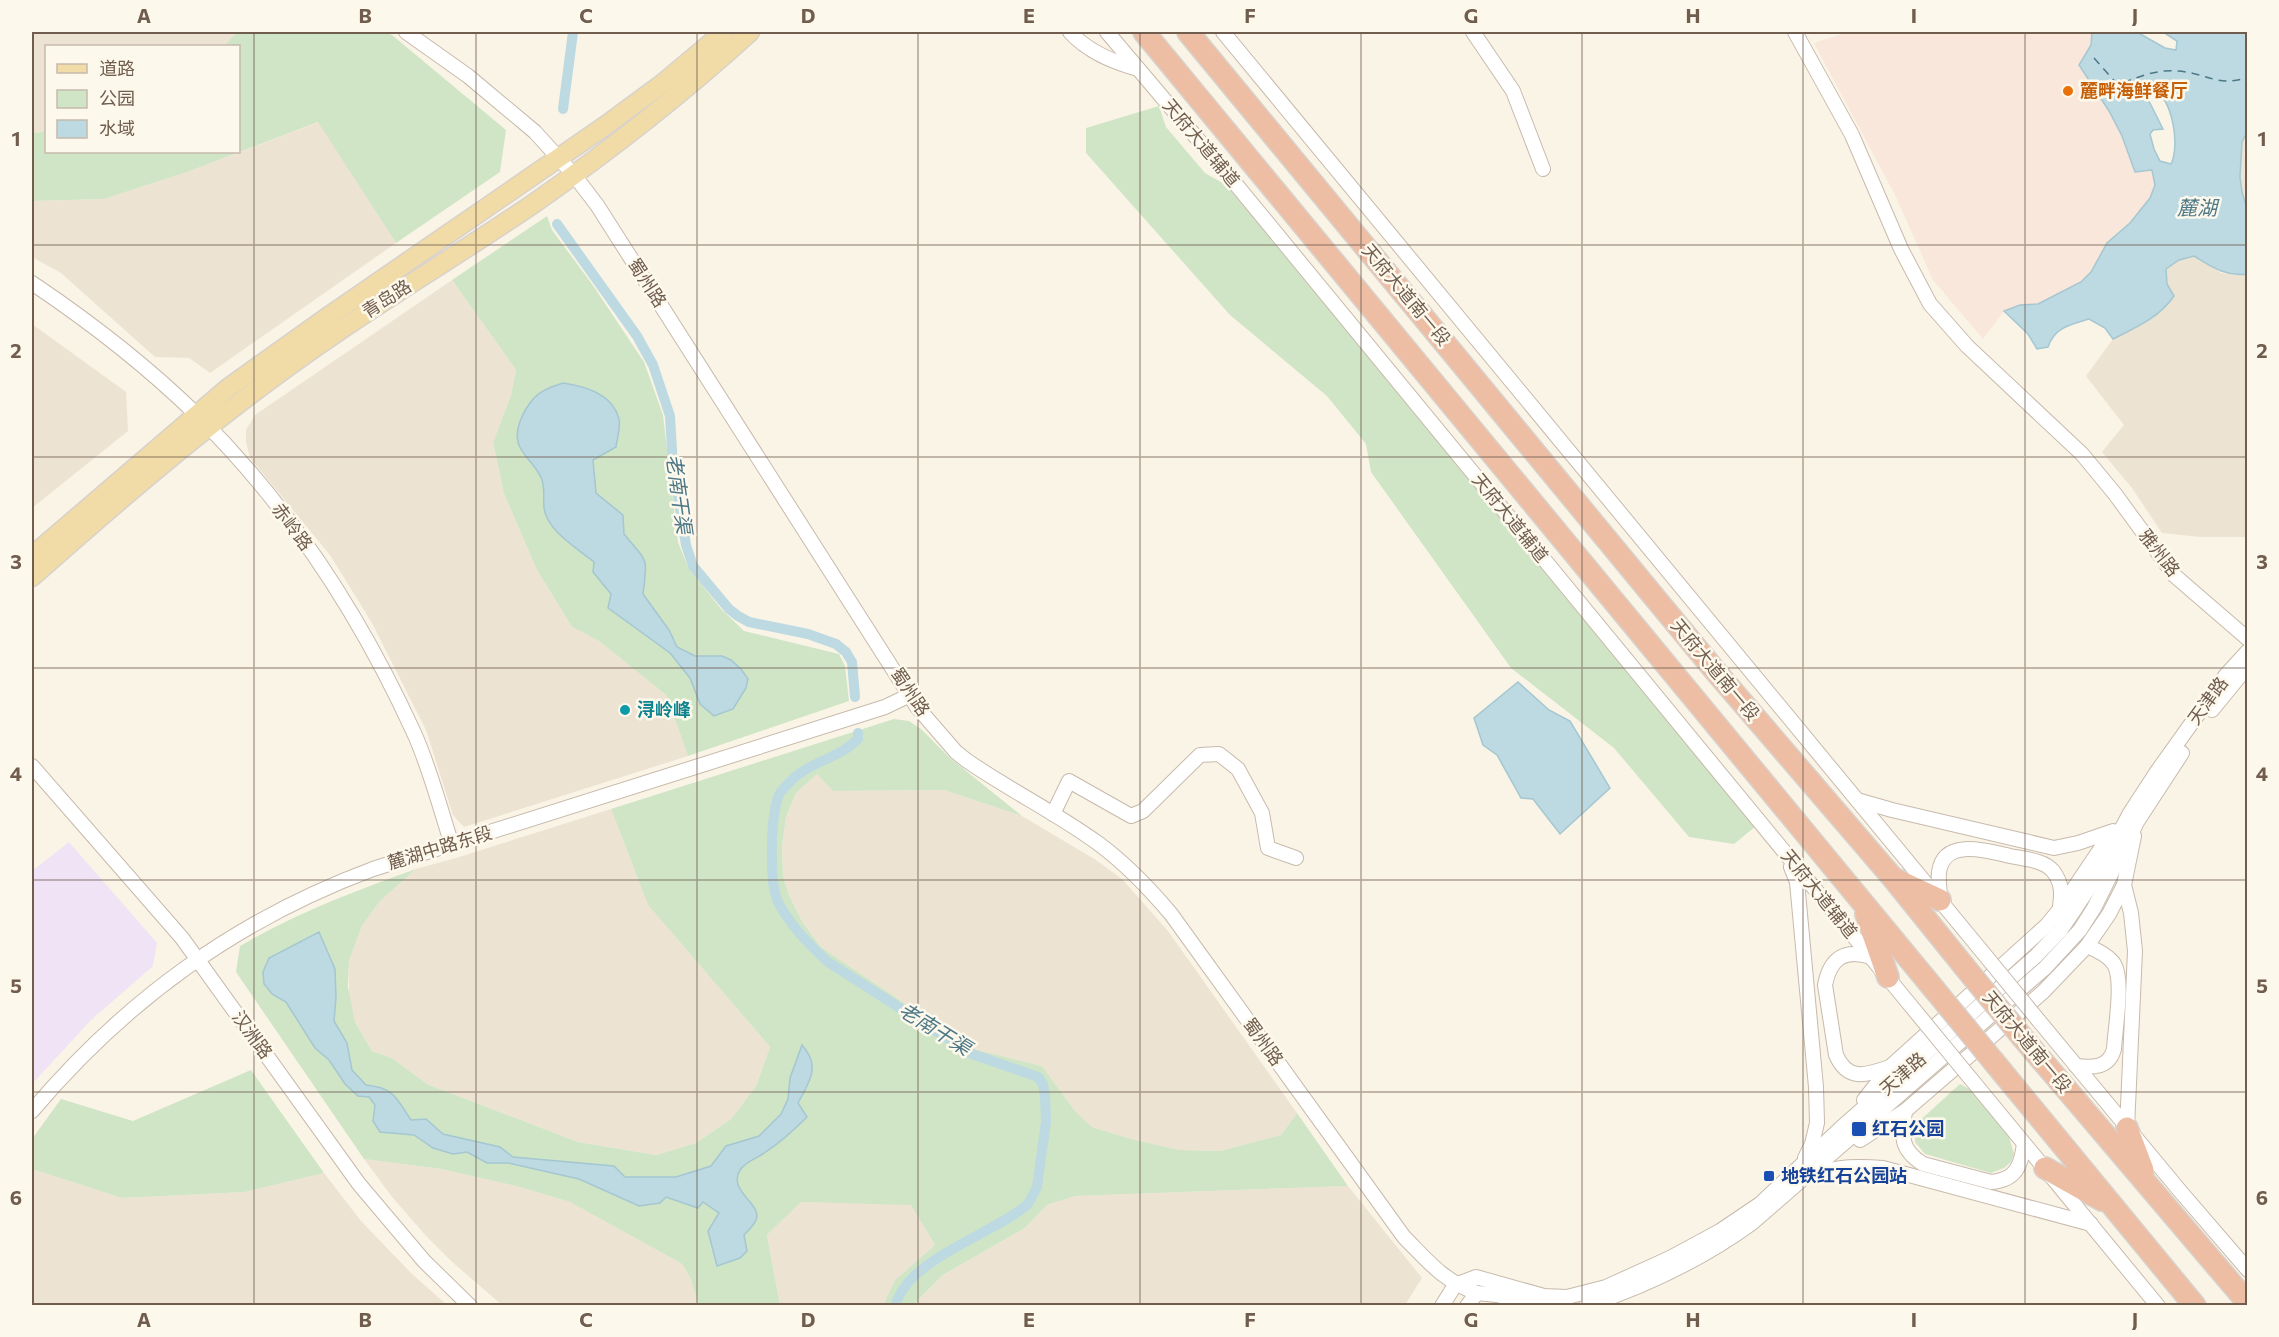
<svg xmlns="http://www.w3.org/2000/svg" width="2279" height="1337" viewBox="0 0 2279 1337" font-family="Commissioner,'Noto Sans SC',sans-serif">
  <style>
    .residential { fill: #ede3d3 }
    .commercial { fill: #f9e7db }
    .education { fill: #f1e3f6 }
    .green { fill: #d0e5c6 }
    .water { fill: #bdd9e1; stroke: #a4c7d1; stroke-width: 1.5; fill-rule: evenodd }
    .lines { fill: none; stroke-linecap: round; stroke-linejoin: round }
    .canal { stroke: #bdd9e1; stroke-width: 10 }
    .ferry { stroke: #4d7887; stroke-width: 1.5; stroke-dasharray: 8 6; stroke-linecap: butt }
    .minor-casing { stroke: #c7baac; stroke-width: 16 }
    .major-casing { stroke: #d7d2cd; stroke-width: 21 }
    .highway-casing { stroke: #d7d2cd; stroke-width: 24 }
    .minor { stroke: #fff; stroke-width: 14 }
    .major { stroke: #f1dba6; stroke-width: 18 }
    .highway { stroke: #edbda4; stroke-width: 21 }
    .minor-bridge-casing { stroke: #c7baac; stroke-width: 16; stroke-linecap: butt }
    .highway-bridge-casing { stroke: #d7d2cd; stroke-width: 24; stroke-linecap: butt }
    .minor-bridge { stroke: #fff; stroke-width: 14 }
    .highway-bridge { stroke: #edbda4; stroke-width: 21 }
    .grid { fill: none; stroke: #705d4e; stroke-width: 1.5; stroke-opacity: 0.55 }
    .food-dot { fill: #e8710a; stroke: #fdf8ec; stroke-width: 2 }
    .culture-dot { fill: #0f9aa8; stroke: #fdf8ec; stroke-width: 2 }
    .transit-dot { fill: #1a4fb4; stroke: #fdf8ec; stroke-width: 2 }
    .labels { text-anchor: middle; stroke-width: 5; stroke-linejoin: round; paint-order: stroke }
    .food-label { font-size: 18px; font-weight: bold; fill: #c56008; stroke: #fdf8ec; text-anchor: start }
    .street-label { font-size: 18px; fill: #705d4e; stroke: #fdf8ec }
    .culture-label { font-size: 18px; font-weight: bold; fill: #0d838f; stroke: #fdf8ec; text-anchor: start }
    .transit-label { font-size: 18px; font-weight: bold; fill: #164399; stroke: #fdf8ec; text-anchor: start }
    .water-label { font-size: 20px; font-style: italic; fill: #4d7887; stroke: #fdf8ec }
    .neatline { fill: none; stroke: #705d4e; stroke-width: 2 }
    .grid-label { font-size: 20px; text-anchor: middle; font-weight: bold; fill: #705d4e }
  </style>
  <rect width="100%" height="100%" fill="#faf4e6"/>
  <g class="residential">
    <polygon points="32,32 237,32 224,46 46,46 46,130 39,133 32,132"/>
    <polygon points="319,122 396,243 210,373 189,358 155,357 61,273 32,257 32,201 104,199 190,171"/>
    <polygon points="2247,132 2247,209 2242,192 2240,177 2242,142"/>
    <polygon points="2194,256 2221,273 2236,275 2247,274 2247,537 2201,537 2162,533 2132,488 2102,452 2124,425 2086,376 2113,339 2138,327 2165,308 2174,296 2167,284 2166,269 2179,260"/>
    <polygon points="452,280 516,370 511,395 493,444 504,494 537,570 572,627 599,641 666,695 688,756 464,827 453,815 426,730 372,623 330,555 250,458 246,442 246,430 255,415"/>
    <polygon points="32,324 126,392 128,431 32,508"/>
    <polygon points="818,773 833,791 944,790 1022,816 1096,860 1122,879 1168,931 1297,1113 1281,1135 1220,1151 1180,1150 1135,1140 1092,1127 1075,1111 1042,1066 977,1050 965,1044 821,947 803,923 788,893 783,876 782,847 786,817 796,793"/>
    <polygon points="611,809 648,905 770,1047 756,1086 731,1119 696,1143 656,1155 578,1142 427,1084 392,1058 372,1051 355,1022 349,999 349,961 362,926 380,901 416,869 456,858"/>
    <polygon points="364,1159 441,1169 516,1186 570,1202 682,1264 690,1277 699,1305 502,1305 451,1261 427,1237 392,1197"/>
    <polygon points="32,1169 122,1198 245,1192 324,1173 361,1221 412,1274 447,1305 32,1306"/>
    <polygon points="1348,1186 1422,1278 1405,1305 912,1306 943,1275 1025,1228 1047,1205 1075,1196"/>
    <polygon points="801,1202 911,1204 935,1245 895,1280 883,1305 780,1305 767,1235"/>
  </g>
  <polygon class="commercial" points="1847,32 2092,32 2091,45 2109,111 2122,136 2134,171 2152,170 2155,185 2150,198 2130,223 2107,243 2091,272 2081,282 2038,304 2020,305 2004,311 1983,339 1933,280 1895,195 1814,43"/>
  <polygon class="education" points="69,842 157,943 153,966 91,1020 32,1084 32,871"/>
  <g class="green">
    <polygon points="237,32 384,32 392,35 506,130 500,172 396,243 318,122 190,171 104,199 32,201 32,132 39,133 46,130 46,152 238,152 238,46 224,46"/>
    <polygon points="1159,106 1166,127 1205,173 1226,185 1756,826 1734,844 1689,837 1614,748 1511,668 1371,472 1366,444 1327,396 1230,315 1086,153 1086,128"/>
    <polygon points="547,216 552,230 592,284 644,362 663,415 678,542 688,567 721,609 744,631 839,654 845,666 849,701 688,756 666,695 599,641 572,627 537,570 504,494 493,443 511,395 516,370 452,280"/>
    <path d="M894 719 909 721 921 729 950 758 1022 816 944 790 833 791 817 774 796 793 786 817 782 847 783 876 788 893 803 923 821 947 965 1044 977 1050 1042 1066 1075 1111 1092 1127 1135 1140 1180 1150 1220 1151 1281 1135 1297 1113 1348 1186 1075 1196 1047 1205 1025 1228 943 1275 912 1306 883 1305 895 1280 935 1245 911 1205 801 1202 767 1235 780 1305H699L690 1277 682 1264 570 1202 516 1186 441 1169 364 1159 236 972 240 946C296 913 355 891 416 869L380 901 362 926 349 961 348 987 355 1022 372 1051 392 1058 427 1084 578 1142 656 1155 696 1143 731 1119 756 1086 770 1047 648 905 611 809Z"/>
    <polygon points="251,1070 324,1173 245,1192 122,1198 32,1169 32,1139 61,1099 133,1121"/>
    <polygon points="1960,1084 1971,1090 2009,1137 2014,1154 2011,1162 2004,1168 1991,1173 1925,1154 1915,1142 1916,1124"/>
  </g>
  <g class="water">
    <path d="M2092 32H2137L2165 48 2176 50 2177 41 2163 32H2247V132L2242 142 2240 177 2242 192 2247 209V274C2226 277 2212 267 2194 256L2179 260 2166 269 2167 284 2174 296C2159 318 2135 328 2113 339L2105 328 2089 319C2070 325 2055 327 2048 347L2037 349 2028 334 2004 311 2020 305 2038 304 2081 282 2091 272 2107 243 2130 223 2150 198 2155 185 2152 170 2135 172 2122 136 2109 111 2079 65 2091 45ZM2140 86C2144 86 2150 87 2154 89 2173 101 2180 145 2171 164L2160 161 2154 149 2150 134 2153 130 2163 129 2145 93 2135 99 2131 94 2133 88Z"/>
    <path d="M563 383C584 386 613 394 619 419 621 426 617 439 616 447L593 460 596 493 623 515 624 534C648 563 648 556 643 594L669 630 677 647 695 656H722L731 660 741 669 748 679 746 688 733 709 714 716 700 704 690 678 670 653 608 608 611 594 593 572 594 562C577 548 547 531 544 508 543 499 545 489 542 480 538 468 527 460 521 449 511 433 523 411 534 398 540 391 553 386 563 383Z"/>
    <polygon points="1518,682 1549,710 1570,721 1610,788 1560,834 1533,799 1521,798 1497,755 1483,745 1474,718"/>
    <path d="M319 932 335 969 336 997 334 1021 347 1043 352 1070 366 1085C395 1088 396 1098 411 1120L426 1119 443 1134 500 1147 513 1157 614 1166 625 1177H676L711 1166 726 1146 759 1136 781 1114 788 1099 790 1078 802 1045C821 1066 810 1081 798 1103L807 1117C795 1129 781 1142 767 1151 759 1158 747 1160 740 1170 727 1191 763 1204 756 1220 754 1225 748 1231 744 1235L747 1251 740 1258 717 1266 708 1231 719 1213 703 1202 698 1208 666 1197 660 1203 639 1206 579 1179 508 1163H487L467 1152 453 1154 433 1148 414 1135 380 1132 373 1121 375 1105 369 1097 358 1096 345 1084 329 1060 315 1048 286 1002 272 994 264 984 263 972 269 958Z"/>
  </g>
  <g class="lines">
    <g class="canal">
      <polyline points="563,109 573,32"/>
      <polyline points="557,224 637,336 653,365 670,416 673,467 686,545 693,566 729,609 738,616 749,622 808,634 836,644 846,652 852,662 855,697"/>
      <path d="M858 733V739C839 759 807 762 789 783 786 786 782 790 780 793 770 812 769 883 778 902 790 925 809 945 828 962L972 1054 1038 1077 1043 1084 1045 1096 1046 1122 1037 1187 1028 1204C993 1235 909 1257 895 1306"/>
    </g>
    <path class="ferry" d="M2094 58 2118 85C2137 77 2157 69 2178 71 2206 73 2219 88 2248 77"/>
    <defs>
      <g id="minor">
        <path d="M406 32 468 76 535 132 574 175 597 205 917 707 956 752 966 760C1009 790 1057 813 1099 844 1126 864 1149 888 1171 914L1404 1237C1429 1262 1442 1280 1477 1293"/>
        <path d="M1070 32C1088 52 1113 62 1138 69"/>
        <polyline points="1107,32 1229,176 1911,1006"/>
        <polyline points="1223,32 1980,949"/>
        <polyline points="1473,32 1513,91 1543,169"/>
        <polyline points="1795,32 1852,135 1901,249 1930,304 1967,346 2082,454 2115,494 2175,576 2248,639"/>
        <path d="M32 283C90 322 148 367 198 416 289 506 361 617 414 733 430 768 440 808 452 845"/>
        <polyline points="2212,710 2248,666"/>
        <polyline points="32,766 182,938 359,1184 424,1261 470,1306"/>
        <polyline points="1857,800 1892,810 2054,848 2078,843 2113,831"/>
        <polyline points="1053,814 1069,781 1131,816 1143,811 1200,755 1219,754 1238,769 1262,813 1268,848 1296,858"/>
        <polyline points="1791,867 1797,882 1816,1087 1817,1123 1812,1144 1805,1158"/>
        <polyline points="2124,885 2131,913 2135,951 2127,1128"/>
        <path d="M1940 900C1940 891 1938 881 1939 872 1944 837 1988 851 2010 856 2024 859 2044 860 2053 871 2062 883 2062 893 2060 906"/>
        <path d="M1871 957C1844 948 1830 959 1825 985L1836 1055C1848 1082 1866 1075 1890 1067"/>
        <polyline points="2039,1021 2180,1191 2248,1270"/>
        <path d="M2076 1066C2093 1068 2109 1068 2114 1049 2115 1029 2124 980 2114 964 2108 955 2097 950 2087 946"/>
        <polyline points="1971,1079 2158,1306"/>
        <polyline points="1864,1100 1890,1067 2047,925 2060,909 2112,832"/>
        <path d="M32 1111C126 1000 236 920 373 869L885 707 910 695"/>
        <path d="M1905 1111C1902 1135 1899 1149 1923 1164L1991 1182C2016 1180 2021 1166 2024 1144"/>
        <polyline points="1860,1140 1905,1111 2043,992 2087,946 2109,914 2124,885 2134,836"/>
        <path d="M1815 1174C1838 1166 1859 1166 1883 1168L2091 1224"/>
        <polyline points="1442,1306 1455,1285 1476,1277 1544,1296 1567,1297 1606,1287 1670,1258 1720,1231 1760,1204 1842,1127 2036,956 2060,931 2075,909 2094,880 2130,813 2156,773 2226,675 2248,651"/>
        <polyline points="1467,1306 1477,1293 1497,1295 1540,1306"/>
        <path d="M1586 1306C1646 1286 1701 1260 1752 1223L2045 968 2080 930 2094 908 2137 822 2182 753"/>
      </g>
      <g id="major">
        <polyline points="32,556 228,388 326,318 605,126 662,84 724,32"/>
        <path d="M32 577C129 491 228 406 336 333 401 289 468 248 533 204 609 151 682 94 750 32"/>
      </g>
      <g id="highway">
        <polyline points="1144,32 1934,989"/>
        <polyline points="1188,32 1717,673 1892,877 1963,965"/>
        <polyline points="1897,880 1940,900"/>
        <polyline points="1866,914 1888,977"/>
        <polyline points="2022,1037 2248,1303"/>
        <polyline points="1994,1062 2195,1306"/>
        <polyline points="2127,1128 2143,1170"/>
        <polyline points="2045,1168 2102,1200"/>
      </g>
    </defs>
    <use href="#minor" class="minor-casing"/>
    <use href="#major" class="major-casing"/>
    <use href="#highway" class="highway-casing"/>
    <use href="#minor" class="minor"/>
    <use href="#major" class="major"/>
    <use href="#highway" class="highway"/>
    <defs>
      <g id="minor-bridge">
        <polyline points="1980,949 2039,1021"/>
        <polyline points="1911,1006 1971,1079"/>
      </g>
      <g id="highway-bridge">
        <polyline points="1963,965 2022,1037"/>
        <polyline points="1934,989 1994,1062"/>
      </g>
    </defs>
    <use href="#minor-bridge" class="minor-bridge-casing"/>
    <use href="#highway-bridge" class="highway-bridge-casing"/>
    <use href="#minor-bridge" class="minor-bridge"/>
    <use href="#highway-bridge" class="highway-bridge"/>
  </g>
  <path class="grid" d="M254 32V1306M476 32V1306M697 32V1306M918 32V1306M1140 32V1306M1361 32V1306M1582 32V1306M1803 32V1306M2025 32V1306M32 245H2248M32 457H2248M32 668H2248M32 880H2248M32 1092H2248"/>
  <circle class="food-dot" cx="2068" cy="91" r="6"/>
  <circle class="culture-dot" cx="625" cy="710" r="6"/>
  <g class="transit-dot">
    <rect x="1851" y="1121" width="16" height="16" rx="3"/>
    <rect x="1763" y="1170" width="12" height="12" rx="3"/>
  </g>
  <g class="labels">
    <g class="food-label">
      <text x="2080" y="97">麓畔海鲜餐厅</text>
    </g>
    <g class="street-label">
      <text transform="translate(1201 143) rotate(50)" y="6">天府大道辅道</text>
      <text transform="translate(647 283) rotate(57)" y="6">蜀州路</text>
      <text transform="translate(1406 295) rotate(50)" y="6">天府大道南一段</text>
      <text transform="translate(387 299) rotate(-33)" y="6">青岛路</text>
      <text transform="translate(1510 518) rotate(51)" y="6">天府大道辅道</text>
      <text transform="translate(292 527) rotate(53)" y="6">赤岭路</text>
      <text transform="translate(2159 553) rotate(52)" y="6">雅州路</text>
      <text transform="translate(1715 670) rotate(50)" y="6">天府大道南一段</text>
      <text transform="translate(910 692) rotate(56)" y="6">蜀州路</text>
      <text transform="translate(2208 701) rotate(-54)" y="6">天津路</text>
      <text transform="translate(440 848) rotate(-17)" y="6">麓湖中路东段</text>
      <text transform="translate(1819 894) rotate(51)" y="6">天府大道辅道</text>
      <text transform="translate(252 1035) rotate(54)" y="6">汉洲路</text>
      <text transform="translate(1263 1042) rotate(54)" y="6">蜀州路</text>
      <text transform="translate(2027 1042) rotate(50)" y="6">天府大道南一段</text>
      <text transform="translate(1903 1074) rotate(-41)" y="6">天津路</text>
    </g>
    <g class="culture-label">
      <text x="637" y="716">浔岭峰</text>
    </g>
    <g class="transit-label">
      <text x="1872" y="1135">红石公园</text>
      <text x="1781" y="1182">地铁红石公园站</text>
    </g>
    <g class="water-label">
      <text x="2197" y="215">麓湖</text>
      <text transform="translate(679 494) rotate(82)" y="7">老南干渠</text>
      <text transform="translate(935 1029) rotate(32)" y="7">老南干渠</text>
    </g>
  </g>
  <rect width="2279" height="1337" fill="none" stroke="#fdf8ec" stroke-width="66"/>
  <rect x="45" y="45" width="195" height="108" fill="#fdf8ec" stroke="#c5baad" stroke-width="1.5"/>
  <rect x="57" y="64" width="30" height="9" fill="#f1dba6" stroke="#c5baad" stroke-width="1.5"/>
  <text x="99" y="75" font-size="18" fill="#705d4e">道路</text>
  <rect x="57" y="90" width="30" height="18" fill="#d0e5c6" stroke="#c5baad" stroke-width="1.5"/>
  <text x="99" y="105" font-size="18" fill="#705d4e">公园</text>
  <rect x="57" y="120" width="30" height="18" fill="#bdd9e1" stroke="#c5baad" stroke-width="1.5"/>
  <text x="99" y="135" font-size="18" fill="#705d4e">水域</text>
  <rect x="33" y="33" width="2213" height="1271" class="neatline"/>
  <g class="grid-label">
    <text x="144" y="23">A</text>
    <text x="365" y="23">B</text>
    <text x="586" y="23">C</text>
    <text x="808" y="23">D</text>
    <text x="1029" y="23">E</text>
    <text x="1250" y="23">F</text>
    <text x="1471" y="23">G</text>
    <text x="1693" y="23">H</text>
    <text x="1914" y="23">I</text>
    <text x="2135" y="23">J</text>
    <text x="16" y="146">1</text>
    <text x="2262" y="146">1</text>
    <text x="16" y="358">2</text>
    <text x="2262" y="358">2</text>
    <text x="16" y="569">3</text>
    <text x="2262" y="569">3</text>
    <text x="16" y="781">4</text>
    <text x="2262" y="781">4</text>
    <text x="16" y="993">5</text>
    <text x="2262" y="993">5</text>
    <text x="16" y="1205">6</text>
    <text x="2262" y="1205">6</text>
    <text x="144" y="1327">A</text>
    <text x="365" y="1327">B</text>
    <text x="586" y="1327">C</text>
    <text x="808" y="1327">D</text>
    <text x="1029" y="1327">E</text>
    <text x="1250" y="1327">F</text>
    <text x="1471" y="1327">G</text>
    <text x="1693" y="1327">H</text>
    <text x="1914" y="1327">I</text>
    <text x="2135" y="1327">J</text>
  </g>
</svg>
